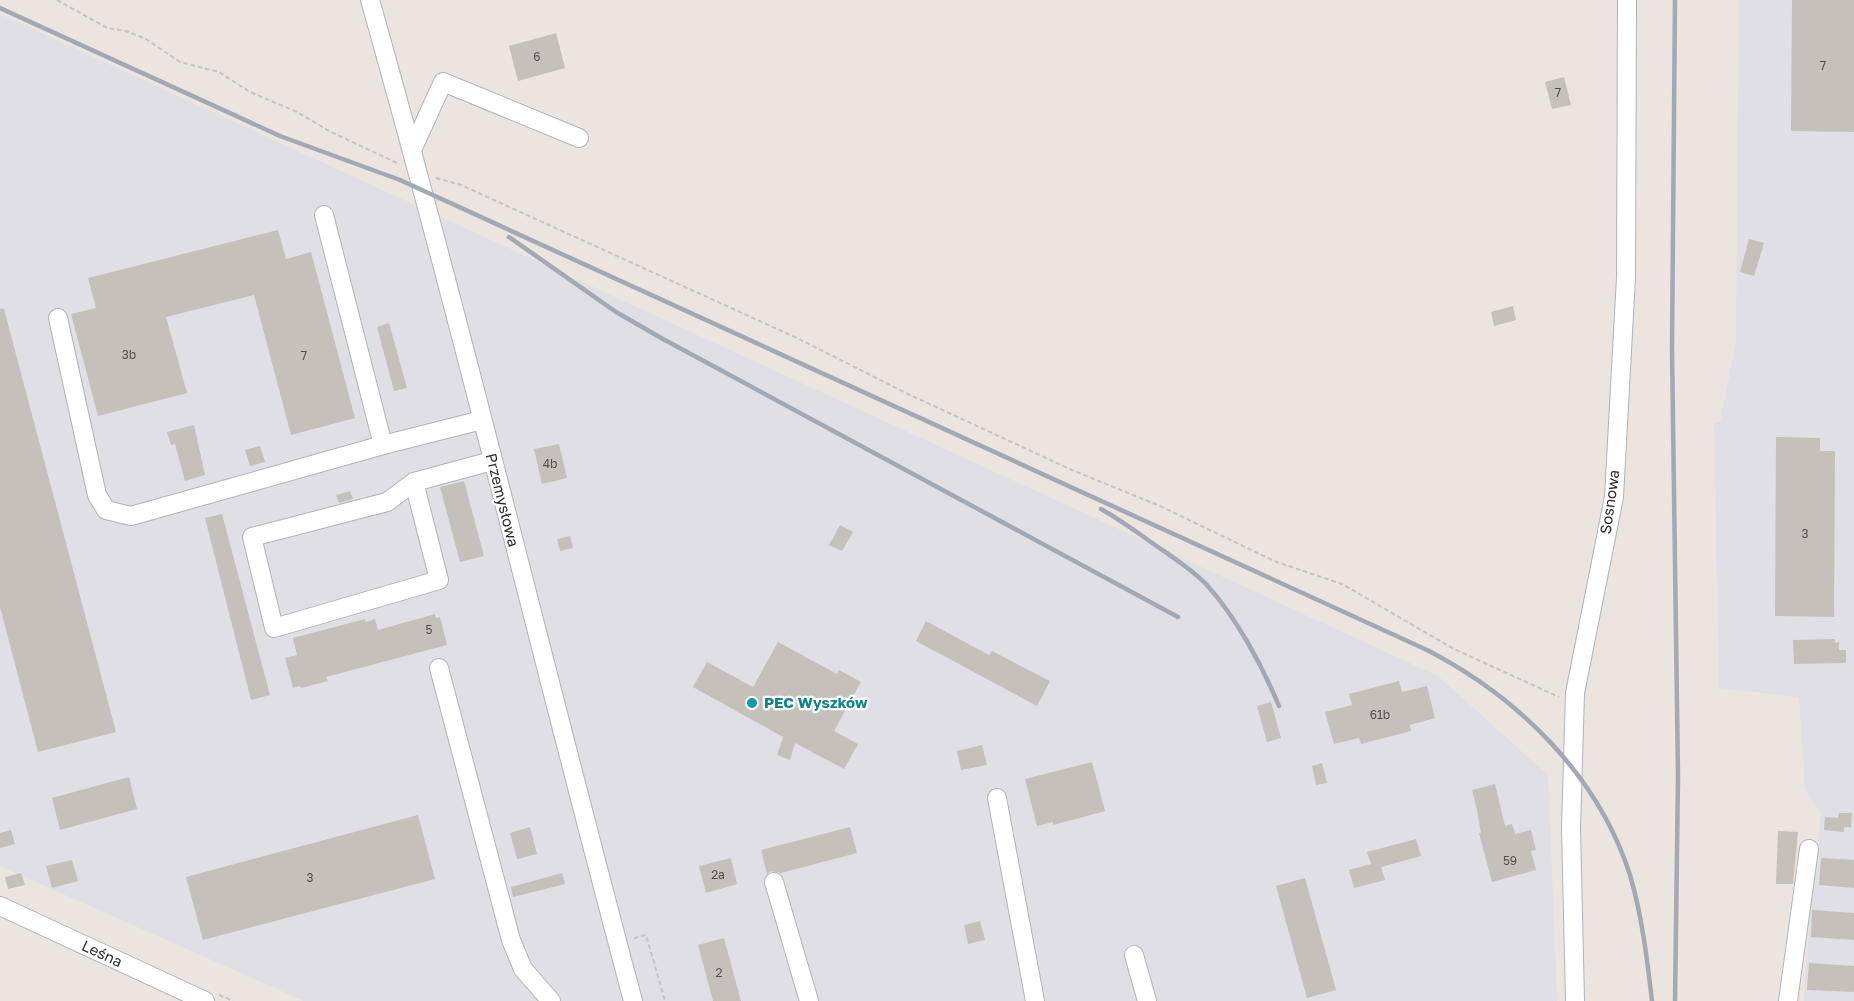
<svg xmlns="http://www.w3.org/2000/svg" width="1854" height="1001" viewBox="0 0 1854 1001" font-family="'Golos Text',sans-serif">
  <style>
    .industrial { fill: #e0dfe5 }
    .building { fill: #c5c0ba }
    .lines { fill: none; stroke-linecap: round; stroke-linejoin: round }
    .minor-casing { stroke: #afb3bb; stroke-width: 20 }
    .path { stroke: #c4c4c4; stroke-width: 2; stroke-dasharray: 4.5 3; stroke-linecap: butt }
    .minor { stroke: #fff; stroke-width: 18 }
    .rail { stroke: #a2a8b4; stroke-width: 4.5 }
    .culture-dot { fill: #0f9aa8; stroke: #fff; stroke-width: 2 }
    .labels { text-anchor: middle; stroke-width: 4.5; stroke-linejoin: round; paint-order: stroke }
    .number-label { font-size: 12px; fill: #525150 }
    .street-label { font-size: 15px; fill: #2c2c2c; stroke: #fff }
    .culture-label { font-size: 15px; font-weight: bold; fill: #0d838f; stroke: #fff; text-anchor: start }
  </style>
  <rect width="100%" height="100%" fill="#ece4df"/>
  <g class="industrial">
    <polygon points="1739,0 1854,0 1854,1001 1804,1001 1810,911 1821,814 1805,789 1799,697 1719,688 1714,423 1720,422 1736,342"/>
    <polygon points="0,14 1438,676 1548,775 1557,1001 304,1001 0,866"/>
  </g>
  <g class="building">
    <polygon points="1792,0 1854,0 1854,132 1791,131"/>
    <polygon points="556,33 565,68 518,81 509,46"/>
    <polygon points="1564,77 1571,105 1552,109 1545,82"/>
    <polygon points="278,230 286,259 311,252 355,418 291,435 254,295 166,317 187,393 98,416 71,314 96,308 88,278"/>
    <polygon points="1749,239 1764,243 1754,276 1740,272"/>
    <polygon points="1513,306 1516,320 1494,326 1491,312"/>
    <polygon points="0,309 4,309 116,732 38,752 0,607"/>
    <polygon points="389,323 407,388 394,391 377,327"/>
    <polygon points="194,425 205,475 185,481 175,444 171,445 167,432"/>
    <polygon points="1776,437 1820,438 1820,451 1835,451 1834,617 1775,616"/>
    <polygon points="559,444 567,478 542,484 534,449"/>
    <polygon points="260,446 265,462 250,466 245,450"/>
    <polygon points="464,481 484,556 460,562 440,487"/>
    <polygon points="350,491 353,499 339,503 336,495"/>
    <polygon points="222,514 270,695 251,700 205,518"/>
    <polygon points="840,525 853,532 842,551 829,545"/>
    <polygon points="570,536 573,548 560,551 557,539"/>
    <polygon points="435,614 436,618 440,617 447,645 326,677 328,681 301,688 300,686 293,688 285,658 297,655 293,638 365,619 366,622 375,619 378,630"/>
    <polygon points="926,621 989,655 992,651 1050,681 1037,706 916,641"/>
    <polygon points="1835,639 1835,643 1839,642 1839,650 1846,650 1846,663 1794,664 1793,640"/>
    <polygon points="778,642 837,674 839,670 861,682 834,731 858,744 844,769 795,743 790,760 777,755 783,737 693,687 707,662 753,687"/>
    <polygon points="1399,681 1402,692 1427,686 1435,718 1410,725 1411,731 1361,744 1359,738 1334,744 1325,712 1352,705 1349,694"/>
    <polygon points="1271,702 1281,738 1267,742 1257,706"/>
    <polygon points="982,745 987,765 961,770 957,751"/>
    <polygon points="1092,762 1105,811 1053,825 1053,822 1037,826 1025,779"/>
    <polygon points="1322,763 1327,783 1316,785 1312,766"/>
    <polygon points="129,777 137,809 60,830 52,798"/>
    <polygon points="1495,784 1505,826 1512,824 1515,834 1531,830 1536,850 1531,851 1536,870 1492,882 1479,833 1481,833 1477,810 1472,790"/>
    <polygon points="1839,813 1852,813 1851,827 1844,827 1844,832 1824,830 1825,817 1838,818"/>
    <polygon points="418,815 435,879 203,940 186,877"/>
    <polygon points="530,827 537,854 517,859 510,833"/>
    <polygon points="850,827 857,853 781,873 771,871 767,874 761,850"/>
    <polygon points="11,830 15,844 0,848 0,833"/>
    <polygon points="1778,831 1798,832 1793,884 1776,884"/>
    <polygon points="1416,839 1421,856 1381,867 1385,880 1354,888 1349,870 1371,864 1367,852"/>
    <polygon points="731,858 737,884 706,893 699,866"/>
    <polygon points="1821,858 1854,860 1854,888 1819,885"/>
    <polygon points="72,860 78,881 52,888 46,866"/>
    <polygon points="21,873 25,885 8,889 5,877"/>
    <polygon points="562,873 565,884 513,897 511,887"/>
    <polygon points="1305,878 1336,990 1307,998 1276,886"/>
    <polygon points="1812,910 1854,913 1854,940 1811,937"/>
    <polygon points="980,921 985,940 968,944 964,925"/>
    <polygon points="724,938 741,1001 713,1001 698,945"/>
    <polygon points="1809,963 1854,966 1854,992 1807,990"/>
  </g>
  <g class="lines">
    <defs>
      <g id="minor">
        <path d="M370 0C464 332 544 668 633 1001"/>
        <polyline points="412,150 443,82 579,138"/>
        <polyline points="324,215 383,445 482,420"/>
        <polyline points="58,318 97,495 106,510 131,516 383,445"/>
        <polyline points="414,482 439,580 274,628 252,537 387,502 414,482 492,461"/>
        <polyline points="439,668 511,940 523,969 551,1001"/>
        <polyline points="997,798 1035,1001"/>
        <polyline points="774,882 809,1001"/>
        <polyline points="0,906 205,1001"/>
        <polyline points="1134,955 1147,1001"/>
        <polyline points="1575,1001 1571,828 1575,693 1614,497 1626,277 1627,0"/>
        <polyline points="1788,1001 1809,849"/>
      </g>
    </defs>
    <use href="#minor" class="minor-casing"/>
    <g class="path">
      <polyline points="57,0 107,28 126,31 146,39 180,62 219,72 250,92 297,112 331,132 397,163"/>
      <polyline points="436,178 461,185 797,338 908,394 1072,470 1160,506 1274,561 1342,584 1454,649 1559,697"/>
      <polyline points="634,938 646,935 665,1001"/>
      <polyline points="219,995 233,1001"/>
    </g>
    <use href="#minor" class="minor"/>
    <g class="rail">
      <polyline points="1675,0 1672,348 1678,777 1675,1001"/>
      <path d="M0 8 280 136 400 180 1427 650C1518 697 1598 775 1630 875 1642 916 1647 958 1652 1001"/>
      <polyline points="509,237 616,312 663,339 1178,617"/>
      <path d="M1101 509C1121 520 1139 534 1158 547 1174 558 1192 570 1206 584 1236 617 1262 665 1279 706"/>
    </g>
  </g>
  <circle class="culture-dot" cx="752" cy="703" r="6"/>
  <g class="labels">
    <g class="number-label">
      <text x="537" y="61">6</text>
      <text x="1823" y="70">7</text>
      <text x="1558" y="97">7</text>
      <text x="129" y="359">3b</text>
      <text x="304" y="360">7</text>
      <text x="550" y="468">4b</text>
      <text x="1805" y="538">3</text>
      <text x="429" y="634">5</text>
      <text x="1380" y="719">61b</text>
      <text x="1510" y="865">59</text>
      <text x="718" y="879">2a</text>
      <text x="310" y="882">3</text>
      <text x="719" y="977">2</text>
    </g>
    <g class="street-label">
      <text transform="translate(502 500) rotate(76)" y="5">Przemysłowa</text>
      <text transform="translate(1610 502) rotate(-82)" y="5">Sosnowa</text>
      <text transform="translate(102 954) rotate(25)" y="5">Leśna</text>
    </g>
    <g class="culture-label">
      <text x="764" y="708">PEC Wyszków</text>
    </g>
  </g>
</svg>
